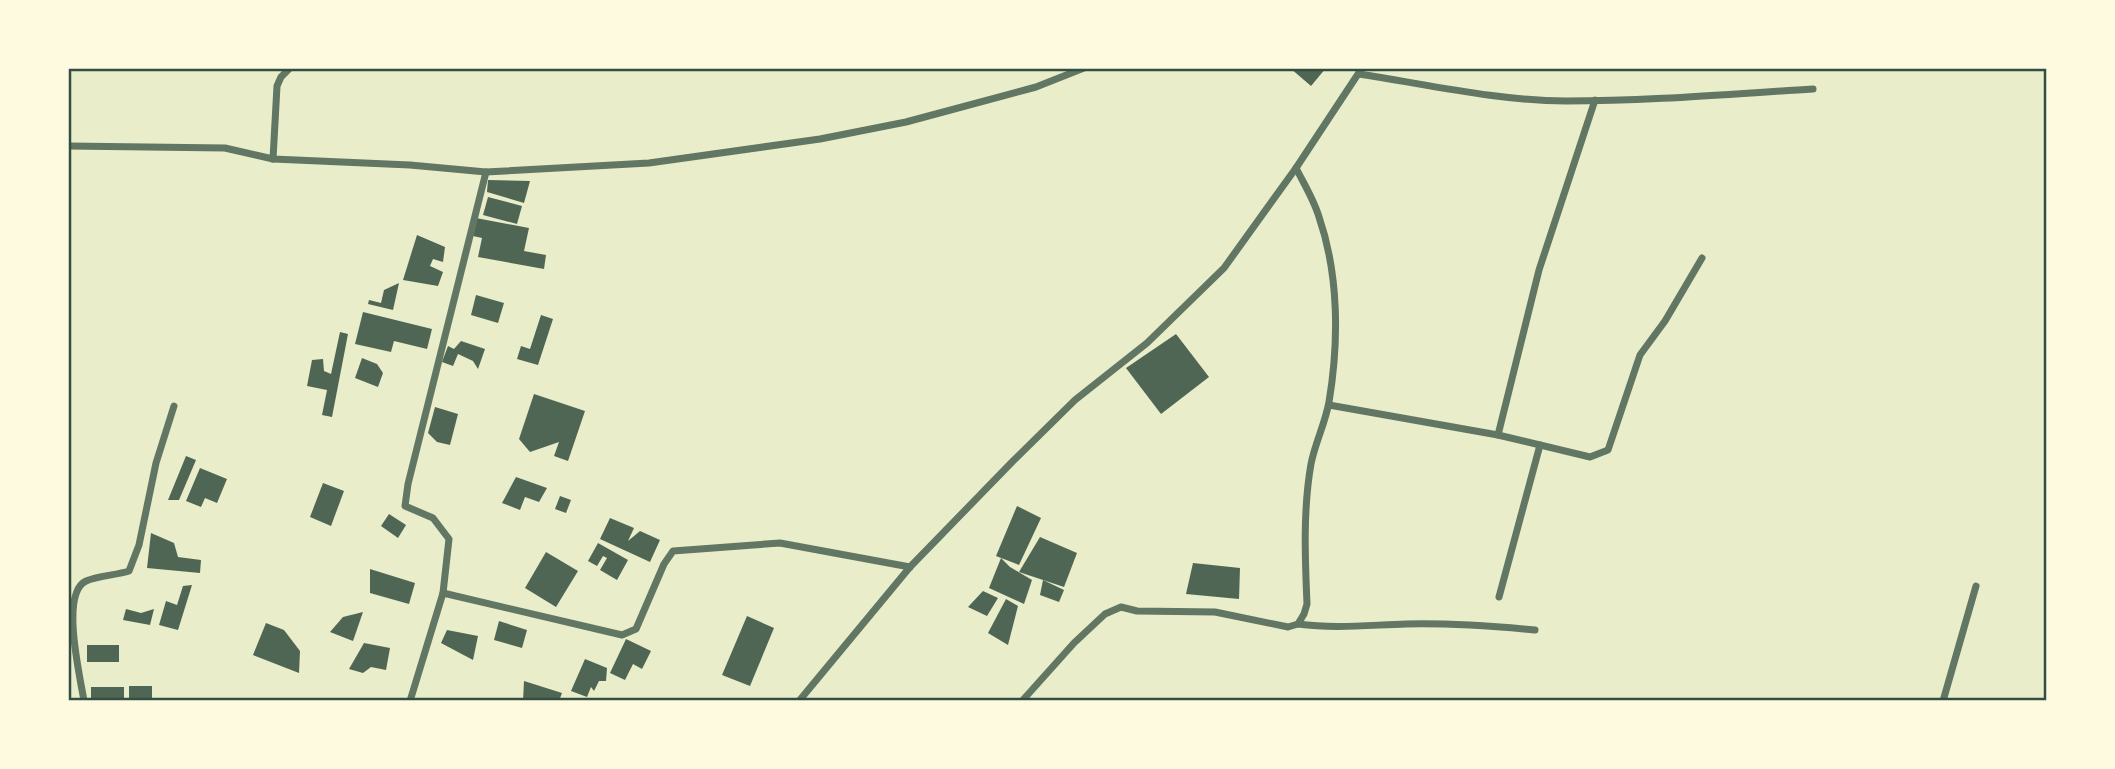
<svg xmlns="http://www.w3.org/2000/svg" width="2115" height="769" viewBox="0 0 2115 769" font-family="'Varela Round',sans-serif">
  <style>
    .building { fill: #4f6655 }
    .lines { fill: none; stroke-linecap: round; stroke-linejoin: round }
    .minor { stroke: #617663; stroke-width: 7 }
    .neatline { fill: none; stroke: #344e41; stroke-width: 2.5 }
  </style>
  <rect width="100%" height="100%" fill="#e9edc9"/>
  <g class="building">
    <polygon points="1290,68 1326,68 1311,86"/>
    <polygon points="488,180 530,181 524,203 487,192"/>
    <polygon points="488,197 522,206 517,224 483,215"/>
    <polygon points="476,218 529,228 524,251 546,255 544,269 478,257 482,238 473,236"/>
    <polygon points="417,235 445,247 443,262 433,259 430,266 443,272 438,286 403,280"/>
    <polygon points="399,283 393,310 368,304 369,300 381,303 384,290"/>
    <polygon points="476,295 504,303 498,323 471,315"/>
    <polygon points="363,312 432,329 427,349 394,341 391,352 355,344"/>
    <polygon points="541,315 553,319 538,365 517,359 521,346 530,349"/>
    <polygon points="340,332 348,334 332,417 322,415 327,390 307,386 312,360 323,359 324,371 331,374"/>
    <polygon points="1176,334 1209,377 1161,414 1126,368"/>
    <polygon points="461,341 485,349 478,369 473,361 458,354 453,366 442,362 448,346 454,349"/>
    <polygon points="362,358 377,364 383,373 378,387 355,378"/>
    <polygon points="534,394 585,411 568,461 554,456 559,442 530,452 519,439"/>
    <polygon points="435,407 458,414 450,445 437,442 428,433"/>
    <polygon points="186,456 196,460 179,500 168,500"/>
    <polygon points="200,468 227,479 217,503 205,498 201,507 186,501"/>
    <polygon points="516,477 547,488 539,502 525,497 520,510 502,503"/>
    <polygon points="323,483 344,491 331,526 310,517"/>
    <polygon points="560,496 571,500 566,513 555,509"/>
    <polygon points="1017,506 1041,518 1019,565 996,556"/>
    <polygon points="389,514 406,525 398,538 381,526"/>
    <polygon points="610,518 634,528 628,541 640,531 660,540 650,562 600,539"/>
    <polygon points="151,533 174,543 178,557 201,560 200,573 147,568"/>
    <polygon points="1040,537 1077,553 1064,587 1019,572"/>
    <polygon points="598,543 628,560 617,580 600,570 607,558 603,556 597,566 588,561"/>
    <polygon points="546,552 578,571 556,607 525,588"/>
    <polygon points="1001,558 1010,567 1032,580 1024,604 989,588"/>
    <polygon points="1193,563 1240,568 1239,599 1186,594"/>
    <polygon points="370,569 415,583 409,604 370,593"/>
    <polygon points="1043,580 1064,590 1059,602 1040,595"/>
    <polygon points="192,585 178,630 159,625 166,601 177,605 183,586"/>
    <polygon points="983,591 998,598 987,616 968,607"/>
    <polygon points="1006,599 1018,606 1008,645 988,633"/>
    <polygon points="126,609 141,613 154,609 150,625 123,620"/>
    <polygon points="363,612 353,641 330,632 343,617"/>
    <polygon points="747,616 774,628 750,686 722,675"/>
    <polygon points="499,621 527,630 522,648 494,640"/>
    <polygon points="266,623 284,630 300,651 299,673 253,655"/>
    <polygon points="447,630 478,636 473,660 441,643"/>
    <polygon points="626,639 651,651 642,669 633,664 625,680 610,673"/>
    <polygon points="364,643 390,648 386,670 371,667 363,673 349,669"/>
    <rect x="87" y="645" width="32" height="17"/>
    <polygon points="585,659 607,668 606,681 599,681 594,691 591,687 587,697 571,691"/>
    <polygon points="524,681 562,693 559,701 536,701 535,698 534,701 523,701"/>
    <rect x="129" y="686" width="23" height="15"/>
    <polygon points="91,687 124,687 124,700 91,701"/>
  </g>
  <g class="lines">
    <g class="minor">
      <path d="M1359 74C1425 84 1499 101 1566 101 1648 101 1731 94 1813 89"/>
      <polyline points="68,146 225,148 273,159 410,165 486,172 649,163 820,139 906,122 1036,87 1084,68"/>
      <polyline points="273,159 277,86 281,77 290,68"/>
      <polyline points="1329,405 1498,435 1590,457 1608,450 1640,355 1665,321 1702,258"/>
      <polyline points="1498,435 1539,270 1595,100"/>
      <polyline points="443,593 622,635 636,629 664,564 673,551 780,543 910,567"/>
      <polyline points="1499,597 1540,445"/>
      <path d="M1298 624C1334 629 1370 625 1406 624 1449 623 1492 626 1535 630"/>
      <path d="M84 701C80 676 60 593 86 581 97 576 117 575 129 571L139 545 156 463 174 406"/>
      <polyline points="410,701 443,593 449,539 433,518 405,506 408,484 486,172"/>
      <polyline points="799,701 910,567 1013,461 1075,400 1147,343 1224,268 1296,168 1362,68"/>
      <path d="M1022 701 1074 643 1105 614 1121 607 1137 611 1215 612 1288 627 1298 624 1304 614 1307 604C1305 558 1303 509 1311 464 1315 443 1325 424 1329 402 1339 342 1339 275 1319 217 1314 200 1304 184 1296 168"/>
      <polyline points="1943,701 1976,586"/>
    </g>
  </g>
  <rect width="2115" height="769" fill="none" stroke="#fefae0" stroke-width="140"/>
  <rect x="70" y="70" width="1975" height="629" class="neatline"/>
</svg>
